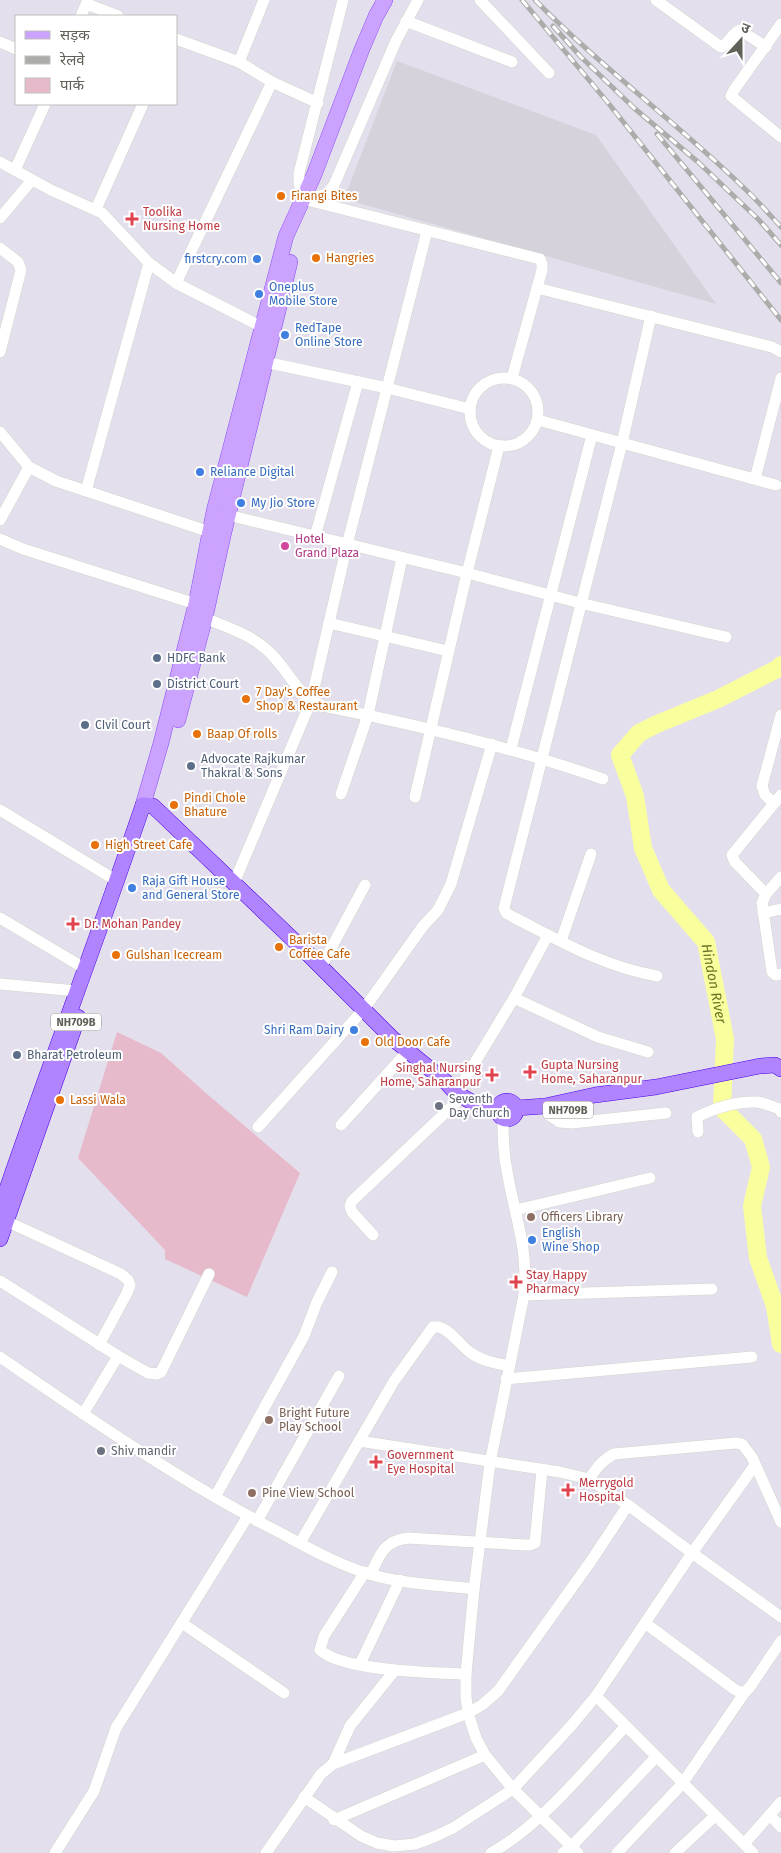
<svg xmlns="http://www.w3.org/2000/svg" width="781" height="1853" viewBox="0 0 781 1853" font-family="'Fira Sans','Noto Sans Devanagari',sans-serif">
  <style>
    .industrial { fill: #d5d2db }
    .green { fill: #e6bacb }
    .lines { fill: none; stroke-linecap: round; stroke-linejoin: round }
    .river { stroke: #faff9d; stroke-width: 18 }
    .minor-casing { stroke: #d3d5cd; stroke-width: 12 }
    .major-casing { stroke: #864df7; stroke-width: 16 }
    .highway-casing { stroke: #4800ec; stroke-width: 16 }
    .minor { stroke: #fff; stroke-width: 11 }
    .major { stroke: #cca2ff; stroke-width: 15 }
    .highway { stroke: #b084ff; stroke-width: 15 }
    .rail-casing { stroke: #acadab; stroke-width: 5 }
    .rail { stroke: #fff; stroke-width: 3; stroke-dasharray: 9; stroke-linecap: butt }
    .food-dot { fill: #e8710a; stroke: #fff; stroke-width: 2 }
    .health-dot { fill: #e0444e; stroke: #fff; stroke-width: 2 }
    .shop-dot { fill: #3f7fe0; stroke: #fff; stroke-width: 2 }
    .hotel-dot { fill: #d1479c; stroke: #fff; stroke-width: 2 }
    .service-dot { fill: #5c6f8a; stroke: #fff; stroke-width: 2 }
    .worship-dot { fill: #6b7280; stroke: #fff; stroke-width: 2 }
    .education-dot { fill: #8d6e63; stroke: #fff; stroke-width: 2 }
    .labels { text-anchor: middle; stroke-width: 4; stroke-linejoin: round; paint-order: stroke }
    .shield { fill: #fff; stroke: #90908a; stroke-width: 1 }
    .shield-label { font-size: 11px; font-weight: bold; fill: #606158 }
    .food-label { font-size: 12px; fill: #c56008; stroke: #fff; text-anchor: start }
    .health-label { font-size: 12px; fill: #be3a42; stroke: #fff; text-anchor: start }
    .shop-label { font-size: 12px; fill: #366cbe; stroke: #fff; text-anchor: start }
    .hotel-label { font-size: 12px; fill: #b23c85; stroke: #fff; text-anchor: start }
    .service-label { font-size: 12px; fill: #4e5e75; stroke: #fff; text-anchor: start }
    .worship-label { font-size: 12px; fill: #5b616d; stroke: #fff; text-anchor: start }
    .education-label { font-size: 12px; fill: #785e54; stroke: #fff; text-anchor: start }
    .water-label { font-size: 14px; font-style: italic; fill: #6b7528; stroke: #fff }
  </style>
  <rect width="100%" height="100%" fill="#e4dfec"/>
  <polygon class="industrial" points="397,61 596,135 716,304 344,199"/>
  <polygon class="green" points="117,1032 161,1053 207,1094 300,1173 247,1297 165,1259 165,1250 78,1158"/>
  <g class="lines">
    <path class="river" id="s1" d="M781 665 777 669 718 699 657 724 639 733 620 755 635 796 643 848 661 890 706 942 725 1039 722 1108 753 1139 761 1167 752 1206 758 1258 775 1306 781 1344"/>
    <defs>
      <g id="minor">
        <polyline points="264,0 239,62 272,82 318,103"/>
        <polyline points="480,0 549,73"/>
        <path d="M656 0 721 47C729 44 732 33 740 30L766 47"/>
        <polyline points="87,4 118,16"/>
        <polyline points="81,16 88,0"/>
        <polyline points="406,21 512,62"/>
        <polyline points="781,24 734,90 731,96 781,137"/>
        <polyline points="176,39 239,62"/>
        <polyline points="0,42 16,49"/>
        <polyline points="0,162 51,190 102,213 149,263 86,491"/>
        <polyline points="15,170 45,104"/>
        <polyline points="303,199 540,259 542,264 542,270 512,378"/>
        <polyline points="303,199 299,183 299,173 343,0"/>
        <polyline points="307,199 327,194 334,185 396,41 418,0"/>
        <polyline points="96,209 143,104"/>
        <polyline points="0,218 32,180"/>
        <polyline points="0,248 18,262 21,270 0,352"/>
        <polyline points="149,263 176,283 272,82"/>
        <polyline points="176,283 268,330"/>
        <polyline points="537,288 772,347 781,352"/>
        <path d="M651 316 622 443 504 908 506 913 515 918C562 942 605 967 657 976"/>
        <polyline points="265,362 387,388 470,409"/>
        <circle cx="504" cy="412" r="34"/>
        <polyline points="538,420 776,485"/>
        <polyline points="0,432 29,467 56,481 210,532"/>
        <polyline points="755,479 781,378"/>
        <polyline points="228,515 467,573 580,603 726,637"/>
        <polyline points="0,520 29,467"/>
        <polyline points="315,537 358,382"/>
        <polyline points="0,539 23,549 196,604"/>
        <path d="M205 618C226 627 250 634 267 650 289 669 294 694 323 706 418 725 512 747 603 779"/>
        <polyline points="329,623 448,651"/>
        <polyline points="511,749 592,435"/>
        <polyline points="341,794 368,715 402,558"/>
        <polyline points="415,797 467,573 499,446"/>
        <polyline points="774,803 765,795 762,786 781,715"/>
        <polyline points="0,810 117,881"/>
        <polyline points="781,877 766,894 762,903 772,972 776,975 781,974"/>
        <polyline points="234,883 311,701 347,545 427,231"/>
        <polyline points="766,894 735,862 732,855 781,795"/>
        <polyline points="763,913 781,909"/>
        <polyline points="0,918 84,968"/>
        <polyline points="561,941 591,854"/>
        <polyline points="321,967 365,885"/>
        <polyline points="0,984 77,991"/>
        <polyline points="514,998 598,1037 648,1052"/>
        <polyline points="460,1087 514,998 548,935"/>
        <polyline points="549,1115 560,1122 572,1123 666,1113"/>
        <path d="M503 1118C503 1134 503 1149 506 1165 513 1212 529 1246 524 1295L490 1463 474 1589 466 1674V1697L468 1713 476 1738 485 1755 513 1789 578 1853"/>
        <polyline points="341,1125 408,1051"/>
        <polyline points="258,1127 364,1009 423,926 438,910 451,884 492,744"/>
        <path d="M698 1132 697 1117C715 1108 736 1101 757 1102 765 1103 773 1107 780 1109L781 1112"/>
        <polyline points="516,1210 650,1178"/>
        <polyline points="6,1221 121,1274 128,1280 130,1285 127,1293 99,1345"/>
        <polyline points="373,1235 352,1212 350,1206 352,1201 462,1097"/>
        <polyline points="0,1281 118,1356 148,1373 157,1374 161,1372 209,1274"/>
        <polyline points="524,1295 712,1289"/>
        <path d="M0 1357C87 1417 176 1478 269 1527 302 1544 333 1563 369 1574 402 1584 439 1585 474 1589"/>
        <polyline points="506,1379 752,1357"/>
        <polyline points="83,1414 118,1356"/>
        <polyline points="359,1441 560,1472 589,1479 628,1505 692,1553 781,1617"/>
        <path d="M589 1479C596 1469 602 1460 614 1454L736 1443 742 1444 752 1457 781 1522"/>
        <polyline points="215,1497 304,1336 317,1302 332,1272"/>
        <polyline points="257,1521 339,1376"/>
        <path d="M300 1543 394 1381 433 1327C447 1324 460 1346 471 1353 482 1361 496 1363 509 1366"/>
        <path d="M365 1572 324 1636 320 1650C342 1671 434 1673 466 1674"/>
        <path d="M371 1574C380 1554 384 1541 408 1538L525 1545H530L535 1543 542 1470"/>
        <polyline points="182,1623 284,1693"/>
        <polyline points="645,1623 734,1689 740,1692 745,1692 750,1687 781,1641"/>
        <polyline points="360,1664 400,1580"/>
        <polyline points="596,1696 753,1853"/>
        <polyline points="333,1764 350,1726 395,1670"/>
        <polyline points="304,1797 361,1836 377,1843 394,1846 415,1844 436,1836 453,1828 513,1789 571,1726 596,1696 692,1553 755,1465"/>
        <polyline points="770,1815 781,1827"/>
        <polyline points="334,1820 485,1755"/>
        <polyline points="744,1844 781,1802"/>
        <polyline points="55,1853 94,1791 116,1728 248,1516"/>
        <polyline points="266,1853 321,1774 333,1764 468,1713 482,1705 498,1691 591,1561 628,1505"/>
        <path d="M491 1853C542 1825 586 1768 626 1726"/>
        <polyline points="563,1853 571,1847 656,1757"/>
        <polyline points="617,1853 682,1784 745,1692"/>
        <polyline points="675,1853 715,1816"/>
      </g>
      <g id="major">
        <polyline points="178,720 205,618 223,536 290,262"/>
        <polyline points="143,805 161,743 196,604 214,511 286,236 314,175 362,49 376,16 385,0"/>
      </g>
      <g id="highway">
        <circle cx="507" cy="1110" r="9"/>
        <polyline points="516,1108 545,1106 595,1095 656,1087 760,1066 775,1065 781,1069"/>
        <path d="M0 1209C46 1074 97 940 143 805L153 806 305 951 392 1038 446 1082 456 1093 470 1101 498 1111"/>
        <polyline points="0,1239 78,1017"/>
      </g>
    </defs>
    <use href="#minor" class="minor-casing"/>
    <use href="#major" class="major-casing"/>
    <use href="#highway" class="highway-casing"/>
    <use href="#minor" class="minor"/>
    <use href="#major" class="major"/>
    <use href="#highway" class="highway"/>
    <defs>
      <g id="rail">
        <polyline points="522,0 609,104 781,320"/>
        <path d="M535 0C601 67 677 123 744 188 757 200 769 214 781 227"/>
        <polyline points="553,26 581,57 634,108 698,162 759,220 781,245"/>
        <polyline points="657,134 781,283"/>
      </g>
    </defs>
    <use href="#rail" class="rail-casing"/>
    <use href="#rail" class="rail"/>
  </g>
  <g class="food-dot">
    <circle cx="281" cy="196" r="5"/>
    <circle cx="316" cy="258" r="5"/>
    <circle cx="246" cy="699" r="5"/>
    <circle cx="197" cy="734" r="5"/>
    <circle cx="174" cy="805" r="5"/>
    <circle cx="95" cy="845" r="5"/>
    <circle cx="279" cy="947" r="5"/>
    <circle cx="116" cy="955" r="5"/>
    <circle cx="365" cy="1042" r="5"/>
    <circle cx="60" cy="1100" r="5"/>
  </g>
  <g class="health-dot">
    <path d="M129.5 211.5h5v5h5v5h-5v5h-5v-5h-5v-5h5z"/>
    <path d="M70.5 916.5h5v5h5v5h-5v5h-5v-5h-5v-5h5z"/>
    <path d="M527.5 1064.5h5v5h5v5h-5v5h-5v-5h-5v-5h5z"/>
    <path d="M489.5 1067.5h5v5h5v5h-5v5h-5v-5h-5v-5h5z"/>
    <path d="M513.5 1274.5h5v5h5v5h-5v5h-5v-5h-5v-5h5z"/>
    <path d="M373.5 1454.5h5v5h5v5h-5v5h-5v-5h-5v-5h5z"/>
    <path d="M565.5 1482.5h5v5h5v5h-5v5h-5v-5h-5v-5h5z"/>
  </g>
  <g class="shop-dot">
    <circle cx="257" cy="259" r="5"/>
    <circle cx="259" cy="294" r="5"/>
    <circle cx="285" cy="335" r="5"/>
    <circle cx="200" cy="472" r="5"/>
    <circle cx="241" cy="503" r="5"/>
    <circle cx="132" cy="888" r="5"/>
    <circle cx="354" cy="1030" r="5"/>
    <circle cx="532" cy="1240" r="5"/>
  </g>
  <circle class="hotel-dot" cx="285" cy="546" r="5"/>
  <g class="service-dot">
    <circle cx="157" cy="658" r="5"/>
    <circle cx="157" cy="684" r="5"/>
    <circle cx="85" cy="725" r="5"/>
    <circle cx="191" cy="766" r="5"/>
    <circle cx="17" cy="1055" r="5"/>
  </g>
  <g class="worship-dot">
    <circle cx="439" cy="1106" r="5"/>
    <circle cx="101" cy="1451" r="5"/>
  </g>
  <g class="education-dot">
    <circle cx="531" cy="1217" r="5"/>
    <circle cx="269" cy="1420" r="5"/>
    <circle cx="252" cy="1493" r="5"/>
  </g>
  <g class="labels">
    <g class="shield">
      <rect x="51" y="1013.5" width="50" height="17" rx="4"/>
      <rect x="543" y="1101.5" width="50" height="17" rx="4"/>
    </g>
    <g class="shield-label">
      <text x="76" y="1026">NH709B</text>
      <text x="568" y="1114">NH709B</text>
    </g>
    <g class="food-label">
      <text x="291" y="200">Firangi Bites</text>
      <text x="326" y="262">Hangries</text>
      <text x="256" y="696">7 Day's Coffee<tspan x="256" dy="14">Shop &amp; Restaurant</tspan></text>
      <text x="207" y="738">Baap Of rolls</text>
      <text x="184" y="802">Pindi Chole<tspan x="184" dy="14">Bhature</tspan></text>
      <text x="105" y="849">High Street Cafe</text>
      <text x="289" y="944">Barista<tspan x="289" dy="14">Coffee Cafe</tspan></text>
      <text x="126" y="959">Gulshan Icecream</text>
      <text x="375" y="1046">Old Door Cafe</text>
      <text x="70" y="1104">Lassi Wala</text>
    </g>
    <g class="health-label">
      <text x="143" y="216">Toolika<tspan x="143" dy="14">Nursing Home</tspan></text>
      <text x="84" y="928">Dr. Mohan Pandey</text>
      <text x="541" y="1069">Gupta Nursing<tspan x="541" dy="14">Home, Saharanpur</tspan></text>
      <text x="481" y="1072" text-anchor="end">Singhal Nursing<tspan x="481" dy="14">Home, Saharanpur</tspan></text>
      <text x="526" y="1279">Stay Happy<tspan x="526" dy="14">Pharmacy</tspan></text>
      <text x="387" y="1459">Government<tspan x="387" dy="14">Eye Hospital</tspan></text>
      <text x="579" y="1487">Merrygold<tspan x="579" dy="14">Hospital</tspan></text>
    </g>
    <g class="shop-label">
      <text x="247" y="263" text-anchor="end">firstcry.com</text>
      <text x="269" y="291">Oneplus<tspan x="269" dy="14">Mobile Store</tspan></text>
      <text x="295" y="332">RedTape<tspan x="295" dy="14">Online Store</tspan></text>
      <text x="210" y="476">Reliance Digital</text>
      <text x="251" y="507">My Jio Store</text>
      <text x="142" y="885">Raja Gift House<tspan x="142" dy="14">and General Store</tspan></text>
      <text x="344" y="1034" text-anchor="end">Shri Ram Dairy</text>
      <text x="542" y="1237">English<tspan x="542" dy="14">Wine Shop</tspan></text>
    </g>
    <g class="hotel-label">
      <text x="295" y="543">Hotel<tspan x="295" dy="14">Grand Plaza</tspan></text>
    </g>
    <g class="service-label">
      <text x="167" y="662">HDFC Bank</text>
      <text x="167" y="688">District Court</text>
      <text x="95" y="729">CIvil Court</text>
      <text x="201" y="763">Advocate Rajkumar<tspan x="201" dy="14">Thakral &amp; Sons</tspan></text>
      <text x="27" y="1059">Bharat Petroleum</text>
    </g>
    <g class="worship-label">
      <text x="449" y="1103">Seventh<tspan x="449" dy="14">Day Church</tspan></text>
      <text x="111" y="1455">Shiv mandir</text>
    </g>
    <g class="education-label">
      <text x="541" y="1221">Officers Library</text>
      <text x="279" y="1417">Bright Future<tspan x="279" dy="14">Play School</tspan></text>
      <text x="262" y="1497">Pine View School</text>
    </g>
    <g class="water-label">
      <text dy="5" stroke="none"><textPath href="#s1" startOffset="440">Hindon River</textPath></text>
    </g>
  </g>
  <rect x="15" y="15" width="162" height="90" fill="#ffffff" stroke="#bfc0bc"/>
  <rect x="25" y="31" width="25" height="8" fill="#cca2ff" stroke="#bfc0bc"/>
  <text x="60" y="40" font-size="15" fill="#606158">सड़क</text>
  <rect x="25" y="56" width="25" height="8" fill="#acadab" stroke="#bfc0bc"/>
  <text x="60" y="65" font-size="15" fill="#606158">रेलवे</text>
  <rect x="25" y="78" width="25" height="15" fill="#e6bacb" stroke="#bfc0bc"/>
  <text x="60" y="90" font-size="15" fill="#606158">पार्क</text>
  <g transform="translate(741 40) rotate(21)" stroke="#ffffff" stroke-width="4" paint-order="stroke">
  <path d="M0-4L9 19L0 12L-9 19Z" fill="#606158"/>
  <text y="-8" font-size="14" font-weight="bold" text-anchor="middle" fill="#606158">उ</text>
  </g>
</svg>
